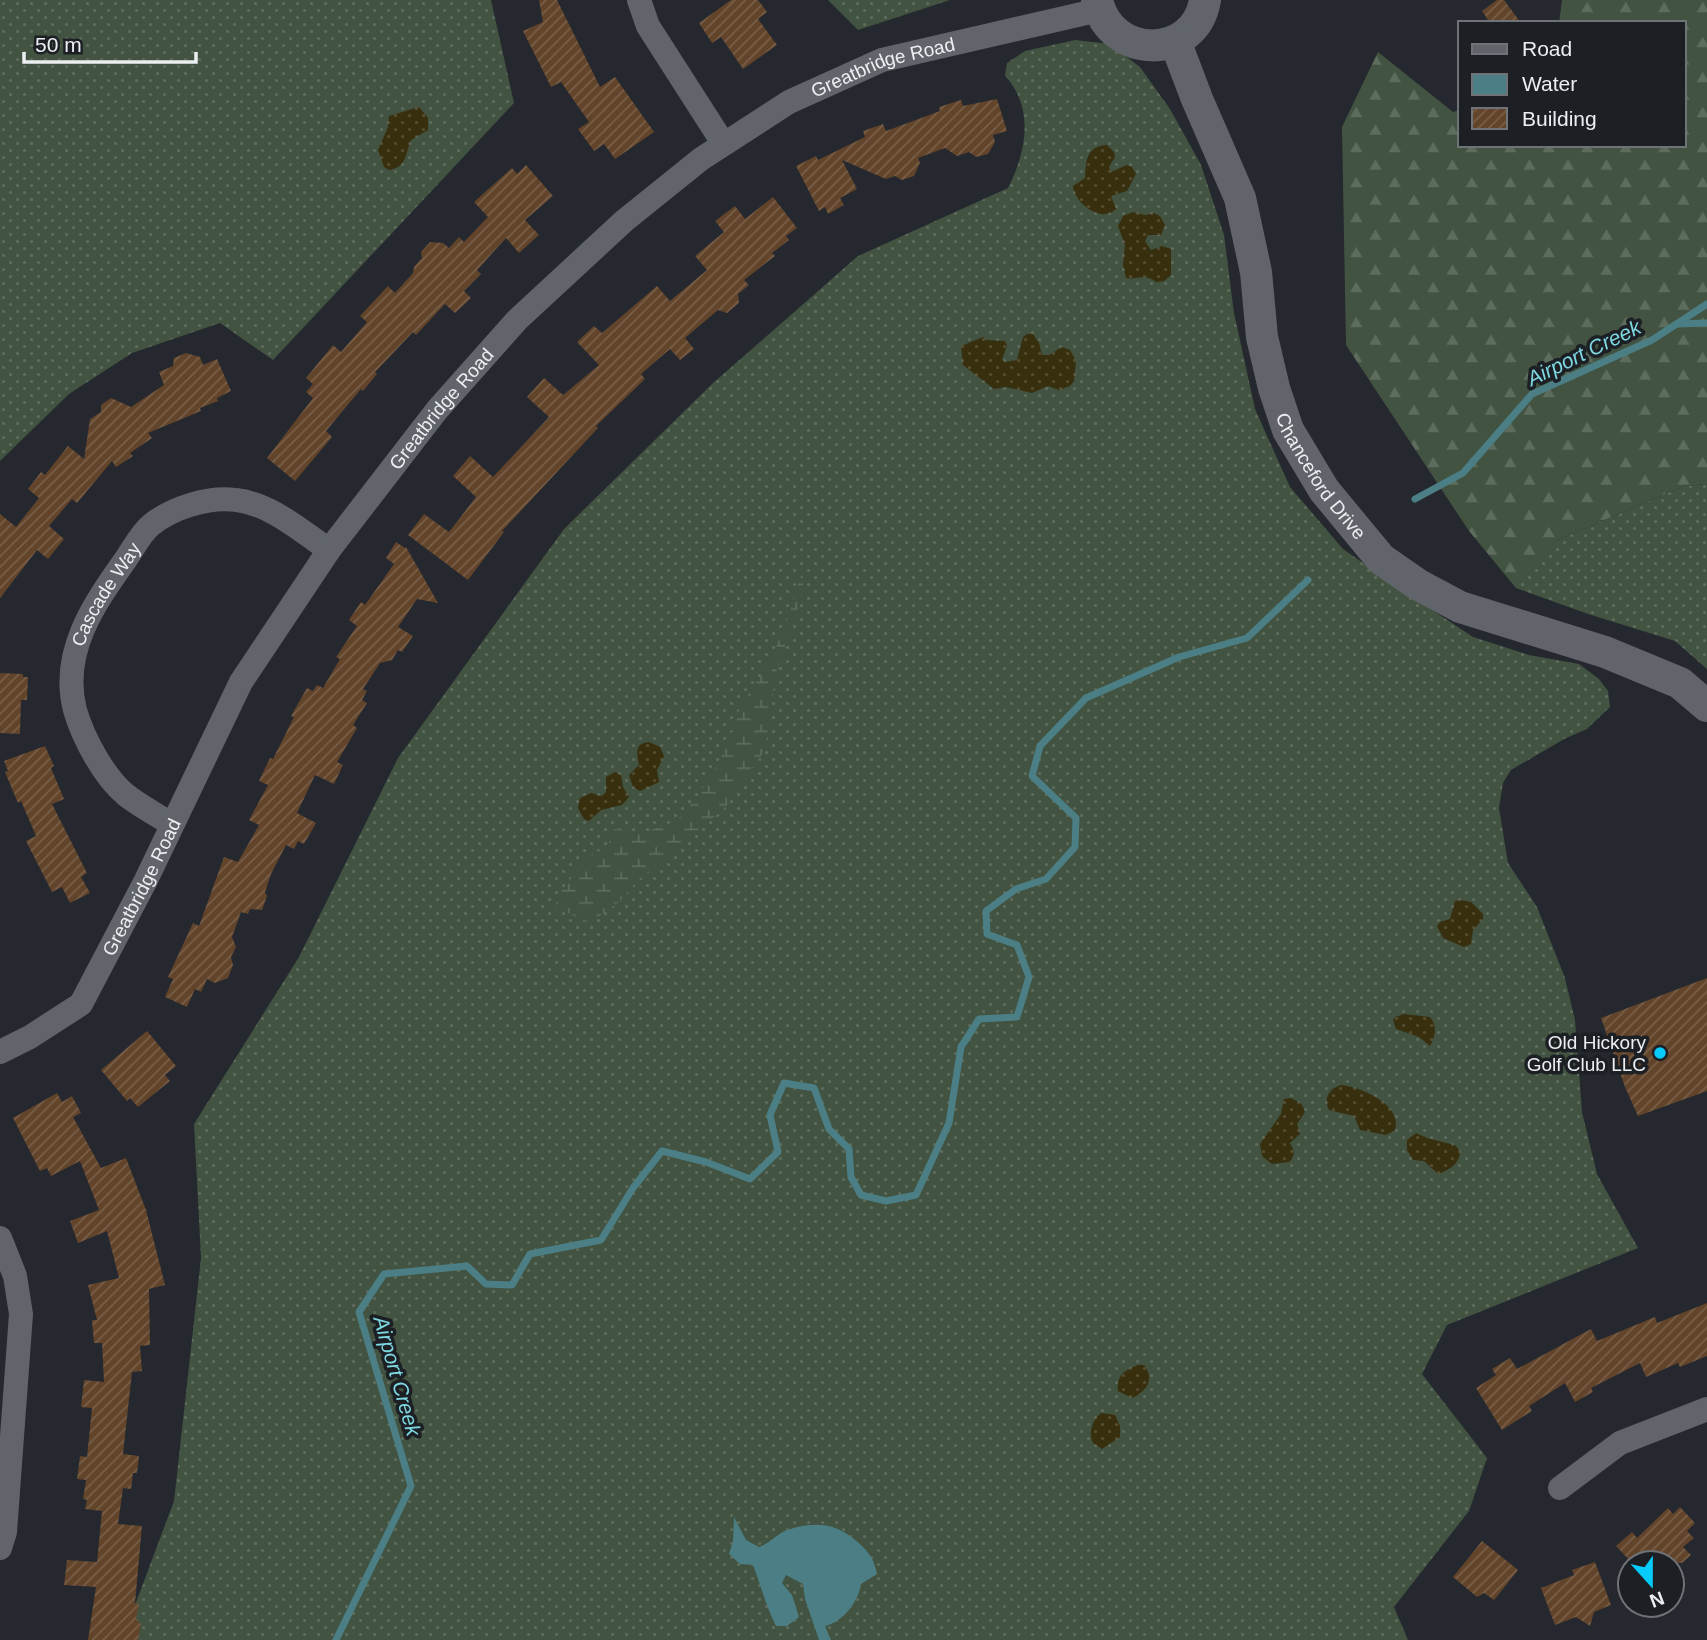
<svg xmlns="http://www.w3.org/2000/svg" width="1707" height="1640" viewBox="0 0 1707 1640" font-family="Arial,sans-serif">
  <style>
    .grass { fill: url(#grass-dots) }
    .forest { fill: url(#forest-firs) }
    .wetland { fill: url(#wetland-marsh) }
    .sand { fill: url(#sand-dots) }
    .water { fill: #4b7f85 }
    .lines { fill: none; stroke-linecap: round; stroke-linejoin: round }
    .stream { stroke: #4b7f85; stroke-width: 7 }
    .building { fill: url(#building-hatch) }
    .minor { stroke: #61656b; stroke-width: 24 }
    .tertiary { stroke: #61656b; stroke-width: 32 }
    .poi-dot { fill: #07cbf9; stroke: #1c1f24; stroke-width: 2.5 }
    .labels { text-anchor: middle; stroke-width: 7; stroke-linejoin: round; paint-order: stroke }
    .street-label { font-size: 19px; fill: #eceff2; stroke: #1c1f24 }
    .poi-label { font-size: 19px; fill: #eceff2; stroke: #1c1f24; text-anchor: end }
    .water-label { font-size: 21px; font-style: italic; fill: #7ed8e2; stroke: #1c1f24 }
  </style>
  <defs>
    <pattern id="grass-dots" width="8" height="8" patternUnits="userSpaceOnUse" patternTransform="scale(1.75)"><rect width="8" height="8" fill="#425341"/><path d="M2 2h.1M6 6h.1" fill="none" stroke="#5d6c5d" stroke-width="1.8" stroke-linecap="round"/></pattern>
    <pattern id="forest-firs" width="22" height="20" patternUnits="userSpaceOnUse" patternTransform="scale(1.75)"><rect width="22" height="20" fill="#425341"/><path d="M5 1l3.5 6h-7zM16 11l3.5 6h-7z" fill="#5d6c5d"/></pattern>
    <pattern id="wetland-marsh" width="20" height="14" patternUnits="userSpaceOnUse" patternTransform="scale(1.75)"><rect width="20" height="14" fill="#425341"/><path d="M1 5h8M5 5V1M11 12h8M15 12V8" fill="none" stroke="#5d6c5d"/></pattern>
    <pattern id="sand-dots" width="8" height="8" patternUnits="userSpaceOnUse" patternTransform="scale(1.75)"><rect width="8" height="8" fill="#382f0f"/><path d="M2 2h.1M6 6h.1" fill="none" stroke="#554d32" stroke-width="1.8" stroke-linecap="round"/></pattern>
    <pattern id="building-hatch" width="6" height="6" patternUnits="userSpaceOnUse" patternTransform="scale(1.75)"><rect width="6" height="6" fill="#62442a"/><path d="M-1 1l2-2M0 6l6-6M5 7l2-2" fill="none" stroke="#795f49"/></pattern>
  </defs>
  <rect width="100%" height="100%" fill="#25282e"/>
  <g class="grass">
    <polygon points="0,0 491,0 514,103 273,360 220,323 132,353 69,394 0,461"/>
    <polygon points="828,0 950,0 858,30"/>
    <path d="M1075 40 1110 44 1140 67 1170 109 1201 165 1224 235 1234 313 1255 409 1290 487 1343 549 1396 586 1473 637 1529 655 1579 664 1599 679 1608 691 1610 707 1587 729 1564 739 1511 770 1503 783 1499 808 1508 863 1537 907 1565 978 1575 1020 1582 1112 1597 1174 1638 1248 1447 1325 1422 1374 1487 1458 1469 1511 1394 1607 1408 1640H122L174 1501 201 1258 194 1124 299 957 398 758 564 529 712 384 858 256 1008 188C1026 153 1035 108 1005 76L1007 63 1025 51Z"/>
    <polygon points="1707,484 1707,669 1675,641 1588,614 1516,588 1520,578 1553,542 1684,486"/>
  </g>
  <polygon class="forest" points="1562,0 1707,0 1707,484 1684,486 1553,542 1516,588 1469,531 1346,345 1342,127 1378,52 1453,112 1460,110 1460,145 1684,145 1684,23 1559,23"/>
  <polygon class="wetland" points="800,577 807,581 776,672 765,750 724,809 637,881 619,902 590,923 555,907 559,894 588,856 608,847 612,829 646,832 676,821 696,799 721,758 741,705 771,660 790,612"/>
  <g class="sand">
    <path d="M419 107 428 118V130L411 140C405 155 407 167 389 170L384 167 378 150 388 127 389 116Z"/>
    <path d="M1107 145 1114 152 1115 157 1109 167 1111 172 1127 165 1132 167 1136 174 1127 191 1111 196 1116 209C1102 224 1074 203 1073 186L1085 178C1086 161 1086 146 1107 145Z"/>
    <path d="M1133 212 1145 215 1154 213 1160 216 1165 225 1161 235H1148L1145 241 1151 250 1162 246 1171 249V275L1164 281 1156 282C1146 273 1137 280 1126 278L1123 265 1125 245 1118 226 1123 216Z"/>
    <polygon points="1027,334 1033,334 1039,343 1042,355 1049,355 1062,347 1070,350 1076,361 1074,381 1070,386 1059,390 1048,386 1032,393 1006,387 994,389 963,365 961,346 983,337 986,340 1005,341 1007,346 1002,359 1005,362 1017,360 1023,337"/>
    <path d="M649 742 660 747 664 756 657 770 659 782 640 791 633 787 629 775 639 765C637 754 634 743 649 742Z"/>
    <polygon points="615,772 621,775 623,787 629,797 622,805 601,810 589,821 584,819 578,808 580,798 591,793 602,796 606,792 606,777"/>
    <polygon points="1461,900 1471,902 1483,914 1483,919 1473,930 1471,944 1464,947 1443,938 1437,926 1440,922 1450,919 1455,901"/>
    <path d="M1404 1014 1430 1017C1437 1026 1436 1036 1430 1046L1419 1037 1396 1029 1393 1020 1395 1017Z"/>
    <path d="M1341 1085C1361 1087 1403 1105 1395 1130L1386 1135 1360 1130 1354 1116 1329 1110C1323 1098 1330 1088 1341 1085Z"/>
    <path d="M1290 1098C1298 1101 1303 1103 1305 1112L1297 1124 1300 1134 1290 1143C1294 1150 1296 1155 1289 1162L1272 1164 1262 1156 1260 1144 1281 1114 1284 1099Z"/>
    <path d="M1416 1133 1427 1138 1455 1145 1460 1151C1460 1164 1449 1170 1438 1174L1424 1161 1413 1160 1407 1150V1140Z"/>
    <path d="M1138 1365H1144C1155 1379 1147 1391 1132 1398L1118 1391C1116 1375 1125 1370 1138 1365Z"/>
    <path d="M1101 1413 1115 1415 1120 1426V1437L1102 1449 1093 1443C1088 1433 1092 1420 1101 1413Z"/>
  </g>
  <path class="water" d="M734 1517 746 1540 759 1547C770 1543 777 1534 787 1530 813 1522 833 1522 854 1539 866 1549 874 1557 877 1574L861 1584C859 1601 842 1623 825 1626L831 1640H819L805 1599 803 1584 786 1575 782 1583 792 1595 799 1617 787 1626H776C766 1606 761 1586 753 1565L740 1564 729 1554 733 1541Z"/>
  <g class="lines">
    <g class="stream">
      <polyline points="1677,324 1707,323"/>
      <polyline points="1415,499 1463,473 1532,394 1652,340 1707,304"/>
      <polyline points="336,1640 411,1486 359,1312 384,1274 467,1266 486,1284 512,1285 530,1254 601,1240 633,1188 662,1151 706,1162 750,1179 778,1152 770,1115 784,1083 814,1088 829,1129 849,1149 851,1177 861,1195 886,1201 916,1195 949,1123 961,1047 979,1019 1017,1017 1029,977 1017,945 987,934 986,911 1016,889 1046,879 1075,847 1076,818 1032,776 1040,746 1086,698 1179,657 1247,638 1308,580"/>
    </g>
  </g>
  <g class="building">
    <polygon points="539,0 557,0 600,87 615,77 654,132 615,159 604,144 594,151 578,129 589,122 561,82 551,87 523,31 543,22"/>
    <polygon points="731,0 758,0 767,12 758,19 777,45 743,69 721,37 712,43 699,23"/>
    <polygon points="1497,0 1504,0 1521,23 1490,23 1482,11"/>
    <polygon points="997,99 1007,131 993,135 995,142 988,154 976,157 969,152 957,156 945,148 918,158 920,163 914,176 902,180 895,176 886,179 842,160 857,189 840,198 844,205 828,214 825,207 819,211 796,166 816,156 818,160 865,137 863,131 883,124 886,131 940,111 939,107 961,100 963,106"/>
    <polygon points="526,165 553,196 525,220 539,235 519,253 506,238 477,270 481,274 464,291 471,298 455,313 445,304 416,335 413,332 375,372 377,374 363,391 361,389 326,431 332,437 295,481 267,458 313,398 306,392 313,384 306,378 333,345 341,352 367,322 360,316 388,286 395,293 413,273 414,267 422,258 421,252 430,242 443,243 449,248 459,237 464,242 488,217 474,202 512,168 517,174"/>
    <polygon points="773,197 797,228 786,236 789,240 772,253 775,256 744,280 749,285 738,294 739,303 727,313 718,310 685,338 694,349 680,360 670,349 641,374 645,379 596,426 598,428 502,531 504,532 468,580 408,535 424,514 449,532 476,497 453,476 470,456 493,477 549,417 527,397 544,378 563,395 599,365 577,342 594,326 602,333 657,286 670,301 707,270 695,256 724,232 715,221 735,206 745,219"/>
    <polygon points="186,353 200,357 203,365 217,359 231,391 217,398 218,401 200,408 201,411 148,433 152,438 130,453 133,456 116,467 112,461 77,503 72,499 49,526 64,539 48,559 37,550 0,598 0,514 16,527 39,498 28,489 41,472 45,475 68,446 84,459 90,419 101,412 101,405 111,398 131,407 164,385 159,372 173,366 174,358"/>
    <polygon points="396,542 405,548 406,547 438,603 417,599 398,627 413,636 402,652 398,650 392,660 380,663 363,689 367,691 362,700 367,703 353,725 357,728 337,762 343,765 334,784 315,775 297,813 316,823 304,844 298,841 294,849 286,845 271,874 265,892 267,896 262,910 250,909 248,914 241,912 232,937 236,947 231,957 233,965 228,978 215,983 207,979 201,992 195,989 187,1007 165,997 173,979 168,977 193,923 199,926 224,857 238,862 259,825 249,820 268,785 259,781 270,758 273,759 294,717 291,716 307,688 313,691 317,685 323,688 340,659 336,657 357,626 349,620 361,602 365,605 394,564 386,558"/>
    <polygon points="0,673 23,674 23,677 28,677 27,700 21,700 20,734 0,733"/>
    <polygon points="45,746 54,766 51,768 64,799 52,804 87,873 81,877 90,893 70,903 62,887 52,892 26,841 36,836 21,801 18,803 5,772 8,771 4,761"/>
    <polygon points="1707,978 1707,1091 1638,1116 1625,1087 1601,1018"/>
    <polygon points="147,1031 176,1066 165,1075 170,1081 138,1107 130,1098 127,1101 101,1070"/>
    <polygon points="57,1093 62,1102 72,1096 81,1113 73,1117 101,1168 126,1158 146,1210 165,1285 149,1289 150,1345 140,1346 142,1371 132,1372 123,1454 139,1456 137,1473 133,1473 131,1489 123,1488 118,1524 142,1526 135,1603 139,1604 136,1619 141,1624 138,1640 88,1640 96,1587 64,1585 67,1560 97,1562 102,1511 85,1509 87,1500 83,1499 86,1480 77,1479 80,1456 87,1457 92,1408 81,1407 84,1380 104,1382 102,1343 94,1343 92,1320 97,1320 88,1285 119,1278 107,1231 78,1243 70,1221 99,1210 80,1161 51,1176 47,1168 40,1171 13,1118"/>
    <polygon points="1707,1303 1707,1356 1680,1367 1678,1363 1646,1377 1640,1363 1591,1388 1593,1392 1575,1402 1565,1383 1529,1406 1532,1411 1502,1430 1476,1388 1496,1375 1492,1369 1510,1358 1517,1369 1591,1329 1597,1341 1655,1317 1657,1323"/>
    <polygon points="1680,1507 1695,1523 1687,1531 1694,1538 1683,1547 1691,1555 1682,1563 1632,1563 1616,1546 1632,1532 1637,1538 1668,1508 1673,1514"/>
    <polygon points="1482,1541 1518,1570 1494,1600 1484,1593 1477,1597 1453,1577"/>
    <polygon points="1595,1562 1611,1605 1594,1612 1590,1626 1576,1617 1555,1625 1541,1588 1574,1575 1572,1570"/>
  </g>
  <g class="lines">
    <g class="minor">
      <polyline points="639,0 648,26 723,143"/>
      <path id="s1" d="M171 824C157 815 140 806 126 795 104 777 83 738 75 710 60 652 94 604 126 559 133 549 141 533 151 525 172 508 209 496 236 500 271 504 301 531 329 550"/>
      <path id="s2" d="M0 1052 30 1037 81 1004 146 880 241 682 329 550 437 410 517 320 624 221 701 159 789 102 882 60 1099 10"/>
      <polyline points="0,1238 15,1276 21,1314 5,1532 0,1548"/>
      <polyline points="1560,1488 1620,1443 1707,1409"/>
    </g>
    <g class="tertiary">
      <path d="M1097 0C1110 60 1195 61 1205 0"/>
      <path id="s3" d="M1175 41 1197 99 1240 198 1256 272 1262 337 1274 388 1288 430 1324 490 1381 559 1417 584 1460 607 1605 652 1680 683 1707 706"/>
    </g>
  </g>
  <circle class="poi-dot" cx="1660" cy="1053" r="7"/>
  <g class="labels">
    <g class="street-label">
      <text dy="7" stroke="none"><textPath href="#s2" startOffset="1360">Greatbridge Road</textPath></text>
      <text dy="7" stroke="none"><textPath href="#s2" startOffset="793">Greatbridge Road</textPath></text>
      <text dy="7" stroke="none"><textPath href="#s3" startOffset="464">Chanceford Drive</textPath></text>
      <text dy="7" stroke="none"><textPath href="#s1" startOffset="278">Cascade Way</textPath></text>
      <text dy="7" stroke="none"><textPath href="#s2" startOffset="226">Greatbridge Road</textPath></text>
    </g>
    <g class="poi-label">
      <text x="1646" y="1049">Old Hickory<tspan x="1646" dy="22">Golf Club LLC</tspan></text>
    </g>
    <g class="water-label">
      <text transform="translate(1584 353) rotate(-26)" y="7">Airport Creek</text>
      <text transform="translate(397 1376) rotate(74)" y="7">Airport Creek</text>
    </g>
  </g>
  <rect x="1458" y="21" width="228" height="126" fill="#1c1f24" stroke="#6f7276" stroke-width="2"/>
  <rect x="1472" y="44" width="35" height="10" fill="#61656b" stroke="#6f7276" stroke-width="2"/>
  <text x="1522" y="56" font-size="21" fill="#eceff2">Road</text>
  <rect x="1472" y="74" width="35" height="21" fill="#4b7f85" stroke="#6f7276" stroke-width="2"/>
  <text x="1522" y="91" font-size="21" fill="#eceff2">Water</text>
  <rect x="1472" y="108" width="35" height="21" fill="url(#building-hatch)" stroke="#6f7276" stroke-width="2"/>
  <text x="1522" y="126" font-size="21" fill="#eceff2">Building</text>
  <g transform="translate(1651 1584) rotate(159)"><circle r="33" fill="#1c1f24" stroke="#6f7276" stroke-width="2"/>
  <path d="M0-5L12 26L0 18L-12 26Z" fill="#07cbf9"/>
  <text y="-10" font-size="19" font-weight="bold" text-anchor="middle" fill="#eceff2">N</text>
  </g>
  <path d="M24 52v10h172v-10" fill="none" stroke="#eceff2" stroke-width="3.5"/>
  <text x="35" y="52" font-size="21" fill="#eceff2" stroke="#1c1f24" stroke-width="5" paint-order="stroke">50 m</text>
</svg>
